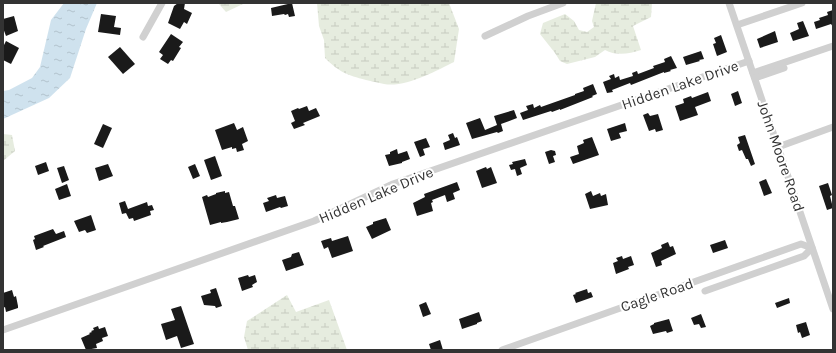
<svg xmlns="http://www.w3.org/2000/svg" width="836" height="353" viewBox="0 0 836 353" font-family="Karla,sans-serif">
  <style>
    .wetland { fill: url(#wetland-marsh) }
    .water { fill: url(#water-ripples) }
    .building { fill: #1a1a1a }
    .lines { fill: none; stroke-linecap: round; stroke-linejoin: round }
    .minor { stroke: #d0d0d0; stroke-width: 7 }
    .labels { text-anchor: middle; stroke-width: 4; stroke-linejoin: round; paint-order: stroke }
    .street-label { font-size: 15px; fill: #333; stroke: #fff }
  </style>
  <defs>
    <pattern id="wetland-marsh" width="20" height="14" patternUnits="userSpaceOnUse"><rect width="20" height="14" fill="#e6ecdf"/><path d="M1 5h8M5 5V1M11 12h8M15 12V8" fill="none" stroke="#c6cbc0"/></pattern>
    <pattern id="water-ripples" width="26" height="14" patternUnits="userSpaceOnUse"><rect width="26" height="14" fill="#cfe2ee"/><path d="M2 4q2-2 4 0t4 0M15 11q2-2 4 0t4 0" fill="none" stroke="#b2c2cd"/></pattern>
  </defs>
  <rect width="100%" height="100%" fill="#fff"/>
  <g class="wetland">
    <polygon points="218,3 243,3 243,4 226,12"/>
    <path d="M317 3H449L459 29 454 62C436 71 405 88 384 84 378 83 372 81 366 80 347 75 339 72 325 58L324 40 319 26Z"/>
    <path d="M596 3H652L651 17 633 26 641 50C629 54 616 56 605 50L595 57 567 64 560 61 555 53 540 34 543 23 565 14 574 21 579 30 587 32 594 27 592 21Z"/>
    <polygon points="3,134 12,135 15,151 3,161"/>
    <polygon points="287,295 296,312 329,300 347,350 248,350 244,337 247,321"/>
  </g>
  <polygon class="water" points="64,3 97,3 86,29 70,78 49,98 3,119 3,91 9,90 32,78 40,67 51,20"/>
  <g class="building">
    <polygon points="178,3 185,3 184,9 192,13 187,24 184,22 180,29 168,23 174,6"/>
    <polygon points="292,3 295,16 289,17 288,14 285,15 284,14 272,16 271,8"/>
    <polygon points="833,10 833,27 831,24 816,29 814,22 820,20 819,18 828,15 827,12"/>
    <polygon points="101,14 116,16 114,27 121,28 120,35 98,32"/>
    <polygon points="14,16 18,31 6,36 3,28 3,19"/>
    <polygon points="803,21 809,36 793,41 790,33 799,29 797,23"/>
    <polygon points="775,31 778,42 760,48 757,39"/>
    <polygon points="171,34 183,42 179,47 181,48 173,61 171,60 168,64 160,59 163,55 159,52"/>
    <polygon points="721,35 727,52 717,56 713,44 716,43 714,38"/>
    <polygon points="6,41 19,48 11,64 3,60 3,47"/>
    <polygon points="120,47 135,64 123,74 108,57"/>
    <polygon points="701,51 704,59 699,60 700,61 686,65 683,57"/>
    <polygon points="671,56 677,68 670,70 671,71 664,73 664,72 631,85 630,83 612,90 613,92 607,93 603,82 611,79 609,76 614,74 615,78 619,76 620,80 633,76 632,73 637,71 638,74 654,68 653,66 665,62 664,59"/>
    <polygon points="593,84 597,94 592,96 593,97 560,110 560,109 552,112 551,111 523,120 520,113 528,110 526,106 533,104 534,108 540,105 541,107 575,95 575,94 584,91 583,88"/>
    <polygon points="738,91 742,103 735,106 731,94"/>
    <polygon points="708,92 711,101 695,107 698,115 680,121 675,106 684,103 683,99 691,96 692,98"/>
    <polygon points="307,106 309,111 316,108 320,116 303,123 305,125 294,129 291,123 295,121 291,111 298,108 299,109"/>
    <polygon points="514,110 517,118 501,124 503,131 498,133 497,132 472,139 466,123 480,118 485,130 497,125 494,116"/>
    <polygon points="648,113 650,116 658,114 663,130 656,132 655,129 649,131 643,115"/>
    <polygon points="234,123 237,130 243,127 248,141 242,144 244,150 237,152 236,148 232,149 232,147 222,150 215,130"/>
    <polygon points="625,123 627,131 619,133 621,138 611,141 607,129"/>
    <polygon points="103,124 112,128 103,148 94,144"/>
    <polygon points="453,133 455,138 457,137 460,145 445,150 443,143 450,140 448,135"/>
    <polygon points="745,135 755,164 751,166 748,159 746,159 742,150 739,151 737,145 740,143 738,137"/>
    <polygon points="592,137 599,155 573,164 570,157 579,154 577,146 584,143 583,140"/>
    <polygon points="426,138 430,147 423,149 425,155 420,157 414,142"/>
    <polygon points="397,149 398,154 407,151 410,159 402,162 402,163 389,166 385,155 390,154 390,152"/>
    <polygon points="551,150 555,151 556,155 553,156 555,162 549,164 545,152"/>
    <polygon points="215,156 222,176 211,180 204,160"/>
    <polygon points="525,159 527,165 520,168 522,174 517,176 515,169 511,170 509,165 513,164 512,162"/>
    <polygon points="46,162 49,171 38,175 35,166"/>
    <polygon points="108,164 113,176 99,181 95,168"/>
    <polygon points="195,164 200,176 193,179 188,167"/>
    <polygon points="64,166 69,180 62,183 57,168"/>
    <polygon points="486,167 487,169 491,167 497,183 482,188 476,171"/>
    <polygon points="766,179 772,193 764,196 759,182"/>
    <polygon points="457,182 460,190 453,193 455,199 447,202 445,195 432,200 433,202 431,203 433,211 417,216 413,203 425,197 424,194"/>
    <polygon points="828,183 832,195 830,196 833,208 827,210 819,186"/>
    <polygon points="67,184 71,196 59,200 55,189"/>
    <polygon points="225,191 225,193 229,192 233,206 235,206 239,219 227,222 221,223 221,222 210,225 202,197 207,195 208,197 216,194 216,193"/>
    <polygon points="591,191 593,196 600,193 601,196 606,194 608,205 590,209 585,194"/>
    <polygon points="276,195 277,198 285,196 288,206 281,208 280,207 266,212 263,203 269,201 267,198"/>
    <polygon points="125,201 128,209 147,202 148,206 152,205 154,210 150,211 151,215 134,221 133,218 129,219 126,213 122,214 119,203"/>
    <polygon points="91,215 96,230 87,233 85,230 79,232 74,221"/>
    <polygon points="386,218 391,230 372,239 366,227 373,224 373,222"/>
    <polygon points="53,229 56,234 64,231 66,237 43,246 44,247 36,250 33,240 35,239 34,236"/>
    <polygon points="348,236 353,251 332,258 328,247 324,249 321,241 331,238 332,241"/>
    <polygon points="725,240 728,248 713,253 710,245"/>
    <polygon points="668,242 670,247 673,246 676,254 661,261 662,265 656,267 651,253 662,248 661,245"/>
    <polygon points="299,252 304,265 286,271 282,260 291,257 292,254"/>
    <polygon points="622,256 623,259 631,256 634,265 628,267 629,269 616,274 613,263 618,261 616,258"/>
    <polygon points="248,275 249,277 255,275 257,282 252,285 253,287 242,291 238,278"/>
    <polygon points="216,288 222,306 216,308 215,306 204,305 201,296 211,293 210,290"/>
    <polygon points="587,289 588,293 591,292 593,297 576,303 573,295 576,294 575,293"/>
    <polygon points="12,290 14,297 16,296 18,306 18,308 6,312 5,307 3,308 3,293"/>
    <polygon points="789,298 790,303 777,308 775,303"/>
    <polygon points="426,302 431,314 423,317 419,305"/>
    <polygon points="181,306 194,344 181,348 177,336 166,340 161,324 175,320 171,309"/>
    <polygon points="479,312 482,321 477,323 477,324 462,329 459,319"/>
    <polygon points="701,314 706,327 701,328 699,324 694,325 691,318"/>
    <polygon points="669,319 673,331 667,333 666,331 653,334 650,326 654,324 654,323"/>
    <polygon points="806,322 810,335 802,338 800,332 798,333 796,325"/>
    <polygon points="98,326 99,329 105,327 108,336 102,338 103,341 96,344 97,348 86,350 81,338 90,334 89,333 92,332 91,331 94,330 93,328"/>
    <polygon points="440,340 443,350 431,350 429,344"/>
  </g>
  <g class="lines">
    <g class="minor">
      <polyline points="729,3 833,309"/>
      <polyline points="737,25 802,3"/>
      <polyline points="485,36 528,16 563,3"/>
      <polyline points="143,37 162,3"/>
      <polyline points="753,73 833,46"/>
      <polyline points="755,78 784,68"/>
      <polyline points="778,147 833,127"/>
      <polyline points="3,330 314,221 393,184 749,61"/>
      <polyline points="502,350 801,244 812,248 804,256 705,291"/>
    </g>
  </g>
  <g class="labels">
    <g class="street-label">
      <text transform="translate(680 85) rotate(-19)" y="5">Hidden Lake Drive</text>
      <text transform="translate(781 156) rotate(71)" y="5">John Moore Road</text>
      <text transform="translate(376 195) rotate(-23)" y="5">Hidden Lake Drive</text>
      <text transform="translate(657 295) rotate(-19)" y="5">Cagle Road</text>
    </g>
  </g>
  <rect width="836" height="353" fill="none" stroke="#333333" stroke-width="8"/>
</svg>
